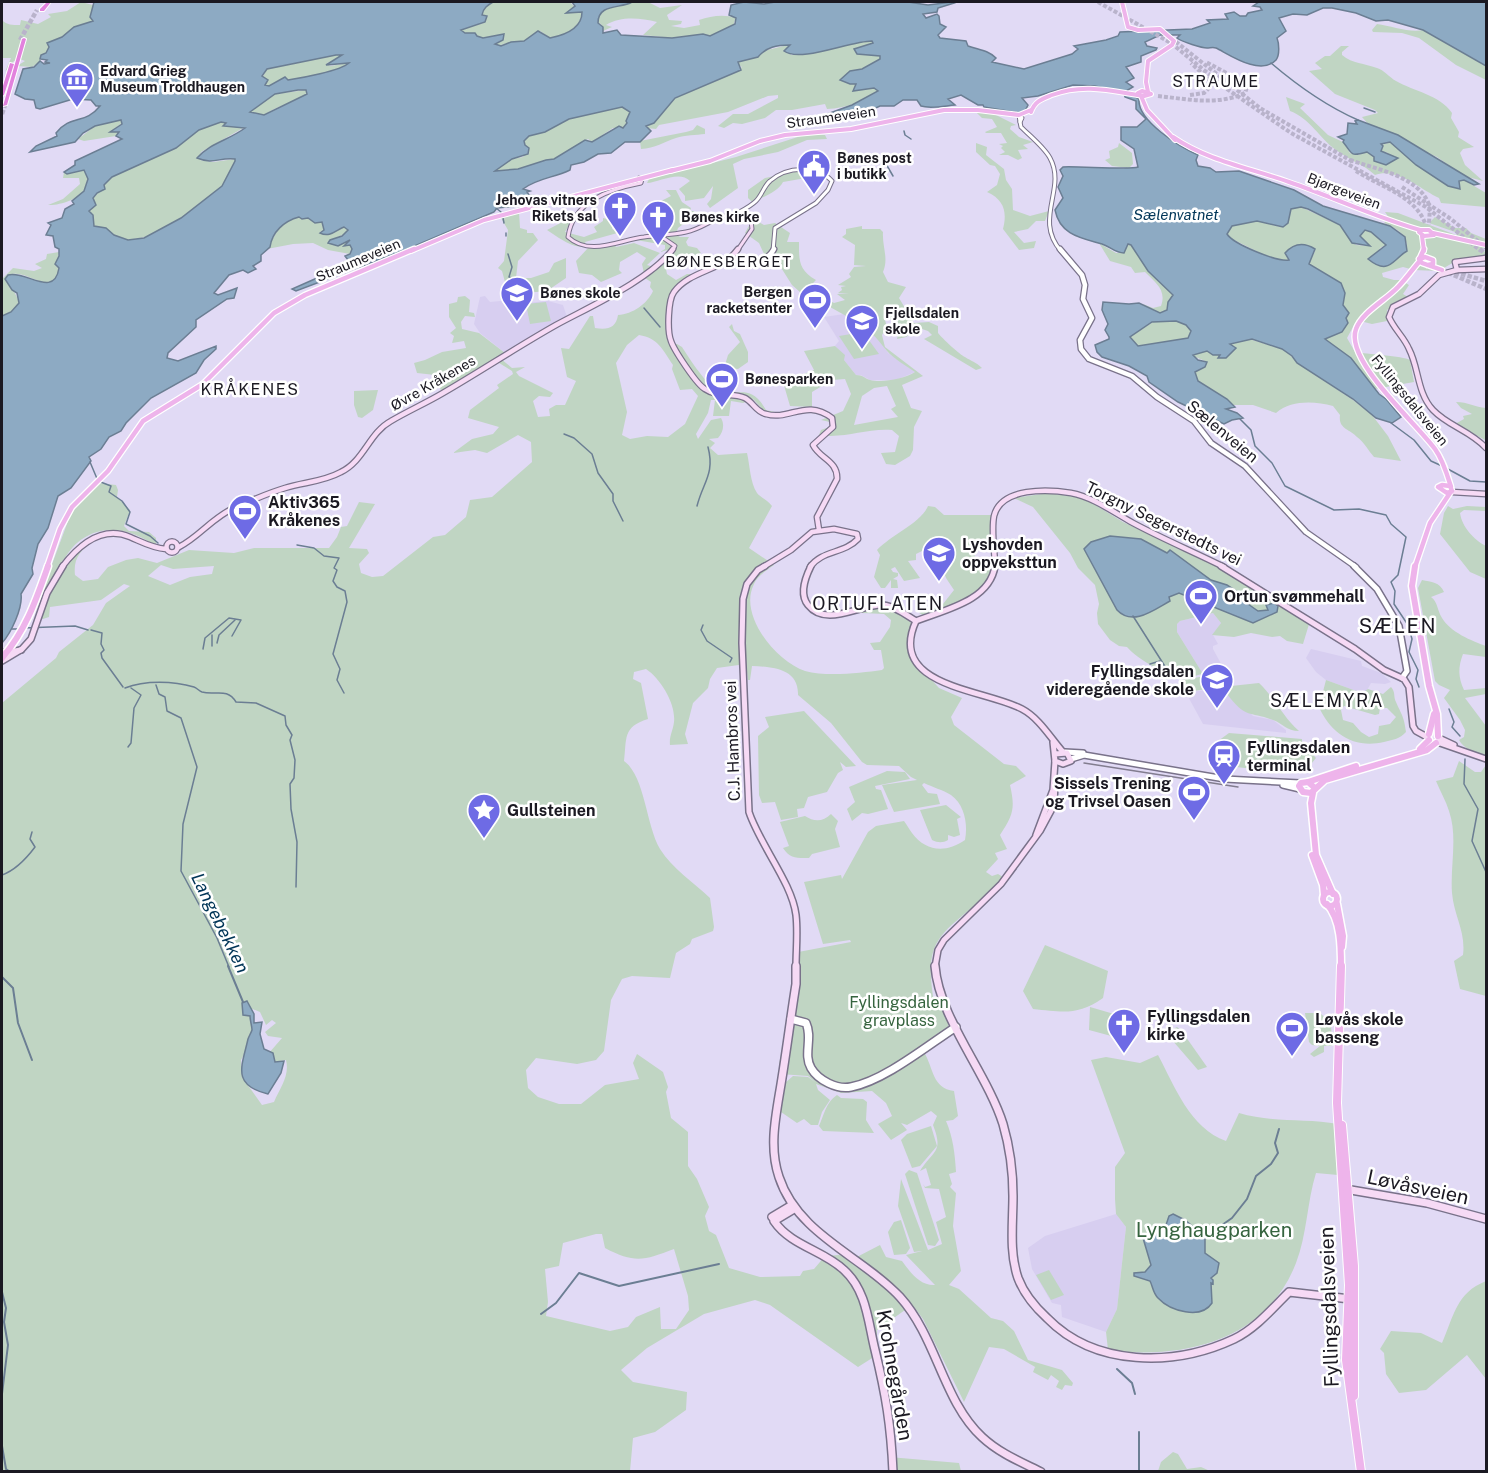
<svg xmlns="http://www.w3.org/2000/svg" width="1488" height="1473" viewBox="0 0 1488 1473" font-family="'Public Sans',sans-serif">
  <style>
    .built { fill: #d7cef0 }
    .green { fill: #c0d5c3; fill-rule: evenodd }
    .water { fill: #8daac3; stroke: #6b7e93; stroke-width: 1.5; fill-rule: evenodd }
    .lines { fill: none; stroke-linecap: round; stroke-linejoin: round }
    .stream-far1 { stroke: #6b7e93; stroke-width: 1.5 }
    .stream { stroke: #6b7e93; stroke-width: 2 }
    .primary-tunnel-far1 { stroke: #b9b3cb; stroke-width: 4; stroke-dasharray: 4 2; stroke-linecap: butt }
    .primary-tunnel { stroke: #b9b3cb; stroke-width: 4.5; stroke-dasharray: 4.5 2; stroke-linecap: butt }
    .motorway-tunnel { stroke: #b9b3cb; stroke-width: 4.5; stroke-dasharray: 4.5 2; stroke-linecap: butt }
    .tertiary-far3-casing { stroke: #79728a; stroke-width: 5 }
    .tertiary-far2-casing { stroke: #79728a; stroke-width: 7 }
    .tertiary-far1-casing { stroke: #79728a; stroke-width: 8 }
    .tertiary-casing { stroke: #79728a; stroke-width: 10 }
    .secondary-far3-casing { stroke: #79728a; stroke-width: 5 }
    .secondary-far2-casing { stroke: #79728a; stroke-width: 7 }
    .secondary-far1-casing { stroke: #79728a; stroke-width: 8 }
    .secondary-casing { stroke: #79728a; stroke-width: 10 }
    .primary-far3-casing { stroke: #fff; stroke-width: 6 }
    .primary-far2-casing { stroke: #fff; stroke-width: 7 }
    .primary-far1-casing { stroke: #fff; stroke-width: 9 }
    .primary-casing { stroke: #fff; stroke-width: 10 }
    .motorway-casing { stroke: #fff; stroke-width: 2 }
    .tertiary-far3 { stroke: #fff; stroke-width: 3 }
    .tertiary-far2 { stroke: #fff; stroke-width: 4.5 }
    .tertiary-far1 { stroke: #fff; stroke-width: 5 }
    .tertiary { stroke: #fff; stroke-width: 7 }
    .secondary-far3 { stroke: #f6daf5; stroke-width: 3 }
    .secondary-far2 { stroke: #f6daf5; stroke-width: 4.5 }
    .secondary-far1 { stroke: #f6daf5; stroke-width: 5 }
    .secondary { stroke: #f6daf5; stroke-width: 7 }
    .primary-far3 { stroke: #eeb4eb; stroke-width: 4 }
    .primary-far2 { stroke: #eeb4eb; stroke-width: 4.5 }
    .primary-far1 { stroke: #eeb4eb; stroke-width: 6 }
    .primary { stroke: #eeb4eb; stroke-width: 8 }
    .motorway { fill: #e282dd; fill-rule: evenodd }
    .tram { stroke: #827d8f; stroke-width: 1.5 }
    .labels { text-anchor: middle; stroke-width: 5; stroke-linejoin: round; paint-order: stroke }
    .far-poi-label { font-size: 14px; font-weight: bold; fill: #1b1922; stroke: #fff; text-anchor: start }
    .far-street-label { font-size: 14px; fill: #1b1922; stroke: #fff }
    .far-water-label { font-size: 15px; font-style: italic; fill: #013557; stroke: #fff }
    .far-neighbourhood-label { font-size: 15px; letter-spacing: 1.5px; fill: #1b1922; stroke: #fff }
    .far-quarter-label { font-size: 16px; letter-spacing: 1.5px; fill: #1b1922; stroke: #fff }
    .street-label { font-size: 16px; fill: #1b1922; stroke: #fff }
    .poi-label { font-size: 16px; font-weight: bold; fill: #1b1922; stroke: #fff; text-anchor: start }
    .park-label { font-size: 16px; fill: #36643f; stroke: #fff }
    .neighbourhood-label { font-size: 18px; letter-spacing: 1.5px; fill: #1b1922; stroke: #fff }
    .water-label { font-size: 18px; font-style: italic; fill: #013557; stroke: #fff }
    .quarter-label { font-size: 20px; letter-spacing: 1.5px; fill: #1b1922; stroke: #fff }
    .near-street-label { font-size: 20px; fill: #1b1922; stroke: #fff }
    .near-park-label { font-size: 20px; fill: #36643f; stroke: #fff }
  </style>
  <rect width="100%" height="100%" fill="#e1daf5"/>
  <g class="built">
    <polygon points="485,296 490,302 519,299 525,303 548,301 563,305 567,317 546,331 504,352 480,333 474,324 480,297"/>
    <polygon points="844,314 877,337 888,353 915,372 896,380 870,380 861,375 856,375 844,360 844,355 835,346 839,341 824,317"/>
    <polygon points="1213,613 1221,623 1213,635 1218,644 1213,646 1213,649 1225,671 1203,674 1177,632 1177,624 1180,621"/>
    <polygon points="1311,649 1361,661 1362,666 1381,673 1391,682 1385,684 1371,683 1366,692 1362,693 1326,680 1316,672 1306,658"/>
    <polygon points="1231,686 1230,691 1253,716 1273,720 1286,730 1286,733 1203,724 1186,693"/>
    <polygon points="1116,1214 1126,1227 1117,1309 1106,1332 1062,1317 1061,1305 1052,1303 1032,1269 1028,1248 1045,1236"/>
  </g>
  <g class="green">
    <path d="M81 2 93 5 90 17 93 21 74 27 62 37 47 43 49 47 46 53 43 54 40 59 41 61 32 67 17 66 25 61 20 59 14 61 5 72 11 58H2V20C7 25 12 25 20 25L21 20 38 24 51 17 48 14 67 11Z"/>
    <path d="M493 2H570L575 7 566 13 582 12C580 30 566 35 550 38L540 31 524 41 511 42 498 46 494 44 503 40 504 34 483 38 476 36 475 33H465L461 30 483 23 487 17 481 15C483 8 487 5 493 2Z"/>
    <path d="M632 2H648L660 8 682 5 667 15 669 20 682 21 681 24 671 26 684 28 700 25 699 20C711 16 724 14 736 18L734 23 735 24 715 35 672 38 643 35 657 22C640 18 621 16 606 25L612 27 603 31 601 24 598 23C598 4 619 7 632 2Z"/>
    <path d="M1377 24C1391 26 1410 33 1423 30L1486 66V80L1456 65 1419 38 1402 33 1373 32 1372 30Z"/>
    <path d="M864 41H872L873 43 856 48 857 54 880 56 881 59 862 69 851 71 850 84H857L853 91 874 88 878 91C862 102 847 108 827 109L825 104 792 110H776L765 118 742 124 733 123 724 128 718 126 733 114H748L778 98V95L768 96 728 112 659 125 656 129 646 128 675 98 735 72 742 67 738 65V62L758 57 763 51 788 45 791 55H803Z"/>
    <path d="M1341 46H1349L1342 52V55C1353 64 1364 63 1377 68 1384 70 1389 77 1396 81 1413 91 1440 95 1452 113L1451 118 1459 132 1458 137 1474 147 1463 149 1460 153 1465 165 1483 181 1464 176 1437 157 1415 147 1398 135 1369 125 1362 117 1378 113 1375 110 1335 94 1309 71 1322 69 1315 63 1325 56H1330Z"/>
    <path d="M336 55H342L339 59 327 63 330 66 349 63C339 71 302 78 288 80L285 77 269 86 265 85 262 78 267 69Z"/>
    <path d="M306 90 307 95C293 103 276 106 264 115L249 112 275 94Z"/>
    <path d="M1286 97 1305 104 1300 108 1328 135 1343 142 1350 153 1358 155 1367 152 1384 165 1388 153 1381 151 1383 147 1381 145 1391 142 1416 165 1448 186 1460 189 1459 181 1464 180 1486 193V207L1441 203 1439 198C1421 190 1397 167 1375 175 1363 164 1349 160 1336 150 1318 137 1311 119 1290 111Z"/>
    <polygon points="622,107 630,112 626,121 628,123 623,128 613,128 592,142 588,139 554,159 518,169 494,171 512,159 523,157 528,147 525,145 524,141 529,136 545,132 569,119"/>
    <polygon points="976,112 994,114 1016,125 1011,126 1010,129 1019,137 1033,142 1023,145 1028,149 1018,150 1022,158 1018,160 1008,155 999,155 1005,152 1001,148 1003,146 999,144 1007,143 1001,133 986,133 985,132 997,127 992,119 982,118"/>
    <polygon points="114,120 121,120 122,123 110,132 120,132 116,136 84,141 78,139 95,126"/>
    <polygon points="221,122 227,123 224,126 245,127 201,152 200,160 213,162 235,159 235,162 222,186 181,218 146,237 128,240 113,235 106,228 94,226 88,211 95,206 93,199 97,193 105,189 104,185 112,177 176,148 199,130"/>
    <path d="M697 125 705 129V134C696 135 685 135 676 138 664 142 655 148 641 149L640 141 686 132 693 130Z"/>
    <path d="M816 134 825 135 827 139 807 140 778 152 744 159 733 164 738 188 710 208 707 204 711 199 713 186 704 198 685 201V196L679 189 690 181C680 170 659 182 647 183L649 179 736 157 804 135Z"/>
    <path d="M976 143 987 147 986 155 1004 169 1006 180 1012 189 1013 210 1030 216 1049 211 1045 221H1036L1028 229 1014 232 1024 243 1036 241 1034 248 1019 250 1003 229C1007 213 1005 200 987 192L997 185 1000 174 995 166 990 165 976 152Z"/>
    <polygon points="1119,143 1132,153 1133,164 1129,168 1112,166 1105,160 1110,158 1109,151 1118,147"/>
    <path d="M84 170 88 179C86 182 86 185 85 188 81 199 58 206 48 205L63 199 80 184 79 178H63L64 172Z"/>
    <path d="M799 171 811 172 806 178 783 182C779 191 762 198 752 202L748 198V190L765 178Z"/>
    <path d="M666 190H676L682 202 691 208 690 211H694L695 215 678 228 676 234 680 237H689L686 242 688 246 697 248 701 253 695 255 692 253 674 263 678 266 669 270 666 269 667 274 676 280 687 274H694C688 278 679 282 675 289 670 298 664 336 669 345L677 344 682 347C687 355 705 383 715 388 738 400 749 380 766 410L775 412H765L753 399 743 403 731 401 729 416H713L715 400H711L708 413 696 434 698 439 711 420 721 418C725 425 723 432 718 438L709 439 715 443 710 448 718 455 747 453C750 466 750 482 757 493 761 498 768 500 772 506L749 548 774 565C767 570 757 576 754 584 738 615 776 661 805 671 827 677 861 673 882 670L884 668 881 650H874L870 643 880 642 890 627 891 620 884 614 862 613 861 610C879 606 899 607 911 623L910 656 939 688 962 698 951 717 954 725 1004 764 1016 766 1026 776 1010 785C1015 808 1014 814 1000 835L1007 849 995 853 998 859 986 872 992 876 998 874 1003 877C998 885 990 891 984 897 941 936 923 937 934 1002 945 1009 949 1013 948 1027L931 1040 924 1052C934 1069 932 1088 954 1091L958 1116 953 1120 946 1121C953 1137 955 1154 956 1172L949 1174 952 1184 950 1187 956 1193 953 1226 961 1271 949 1285 959 1289 991 1318 1003 1321 1014 1331 1028 1360 1062 1370 1073 1383 1072 1386 1065 1385 1062 1390 1056 1387 1059 1381 1051 1375 1048 1380 1033 1372 1035 1367 1037 1368 1004 1349 989 1347 964 1402 923 1319 914 1307 905 1310 877 1330V1355L858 1367 770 1305 755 1300 704 1314 647 1348 621 1370 633 1382 687 1392 686 1410 655 1432 633 1438 630 1471H2V703L56 658 59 652 93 625 106 603 130 586 124 584 101 600 50 607 49 617 43 619 41 618C51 590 66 555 93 541 81 550 73 558 75 575L83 581 98 579 108 567 126 560 138 558 157 563 189 550 234 553 254 548H329L337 537 341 527 347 526 359 502 375 504 349 548 367 549 369 553 359 564 361 573 372 577 383 576 433 537 445 535 466 517 470 500 492 497 532 462 531 442 518 435 487 453 475 450 453 453 472 439 493 434 499 427 468 418 470 410 499 388 497 385 513 374 512 371 496 361 442 393 435 375 417 373 414 363 425 360 442 352 466 348 464 341 452 343 454 336 450 333 456 328 449 317V304L457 302 458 297 465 296 470 300 469 312 474 313 475 317 465 316 461 322 462 329 479 333 505 353 506 356 501 359 512 368 525 367 516 372 519 376 553 393 550 397 539 396 533 401 538 417 550 416 549 409 556 405H565L576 381 567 377 561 348 569 349 590 316H593L595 328C608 330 616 328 618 315 633 314 647 304 653 291L650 287 651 282 645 278 642 264 646 258 637 252 620 262 619 270 622 273 601 282 592 275 579 273 576 261 588 248 614 244 616 247 634 243 660 253 647 265 657 268 672 255 668 253V250L660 252 665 249V245L636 240 661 234 664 231 658 217H649V211L658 206 657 203 671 196ZM639 335C658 338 663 350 673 365L672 369 680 390 692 389 698 396 685 424 668 437 647 436 630 439 622 435 627 412 616 363 627 345ZM161 565 173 569 214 566 212 574 190 577 170 585 148 576ZM746 664 748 680H750L752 666C771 667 799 668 798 695L831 723 862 762 867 765 899 766 911 777 917 780 882 785 894 812 940 804 937 794 928 793 922 785 924 783C932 787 943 790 951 795 965 805 968 825 965 840 946 853 926 852 912 833 909 829 907 825 904 821L876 826 868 832 842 879 841 875 804 882 823 944 850 940 851 942 793 953 791 1003 779 1065 780 1074 808 1076 815 1082 808 1077 793 1076 785 1083 781 1112 797 1123 804 1119 811 1125H818L822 1112 830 1100 818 1090 816 1084 841 1093 872 1091 886 1103 892 1116 878 1124 891 1140 907 1130 901 1123 907 1125 931 1111 937 1116 933 1125C944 1153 933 1150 920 1171L926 1168 931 1185 925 1187 923 1184 925 1188 939 1189 946 1217 936 1222 942 1244 928 1250 901 1179 898 1206 914 1252 922 1251 906 1255 935 1285C920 1286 910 1272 902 1261L886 1257 880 1245 853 1259 839 1255 825 1256 814 1269 803 1271 800 1276 760 1277 729 1268 716 1235 709 1231 705 1216 709 1207 697 1179 688 1166V1132L671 1118 666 1092 668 1087 663 1072 637 1054 633 1063 639 1079 605 1085 581 1104H559L538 1097 528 1088 526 1070 536 1058 577 1064 596 1060 604 1051 611 1000 622 979 632 976 670 978 676 953 690 944 692 939 713 931 714 927 710 898C693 882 672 868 660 849 646 825 645 776 624 761 627 739 622 727 648 719L641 683 633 679 634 672 646 669C661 679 676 704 674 722 673 731 669 736 670 745L688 744 685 734 693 703 708 688 710 679 717 668ZM249 1005 250 1008 260 1012 266 1025 272 1020 276 1023 265 1032 268 1036 282 1038 269 1053 275 1062 286 1060C290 1076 280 1088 274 1102L262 1105 242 1077 241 1060 247 1049 252 1030 250 1016 243 1015V1007ZM596 1234H602L605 1248C635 1264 645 1260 674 1249L688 1296 689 1310 676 1329H661L660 1307 636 1317 628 1327 610 1331 546 1316 548 1302 545 1269 559 1266 563 1243Z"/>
    <path d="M1301 207 1340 225 1356 245 1370 246 1359 236 1365 230 1371 232 1386 245 1380 248 1378 265H1383L1407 251C1408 235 1398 229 1384 223L1389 218 1385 212 1398 213 1456 235 1458 233 1429 223 1435 217 1455 228H1466L1471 233 1486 239V247L1482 249 1486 253V257L1454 262 1439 271 1414 270 1403 267 1382 273 1383 277 1394 280H1401L1409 285 1403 294 1408 297 1387 310V321L1372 324 1360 321 1354 325 1347 338 1355 352C1366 354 1403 356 1410 360L1414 382 1375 389 1351 358 1325 339C1334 333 1348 334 1346 318 1345 311 1348 310 1343 305L1345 295 1326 274 1309 264 1315 251 1314 248 1299 244 1289 260 1279 261 1268 257 1228 237 1227 234 1232 226 1257 221 1281 227 1288 223 1291 209Z"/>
    <polygon points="519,212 520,228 527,230 527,233 533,233 538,240 518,261 516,278 531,278 549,272 554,263 566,258 566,278 547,291 514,294 505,282 502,271 498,268 504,261 508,230 501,218"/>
    <path d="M574 216 565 232 584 237 597 232 594 227 603 221V218L614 221 610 222 615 223 612 229 621 232 585 242 586 245C574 251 557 236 547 230Z"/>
    <polygon points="296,217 308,218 315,223 322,222 324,230 320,232 324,235 345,227 348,230 347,233 331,240 338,246 350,240 345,245 352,245 350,254 328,250 313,243 293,244 267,249 280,226"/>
    <path d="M757 221 764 225 775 223 790 233 787 242H799C799 259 798 270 816 280L813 283 822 296 834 303 845 300 837 294 849 293H838L842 290 841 287 846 286 838 285 851 277 849 274 854 267 866 266 854 265 855 245 842 237 846 234V229L862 226V229H880L883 232C882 247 889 258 883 272L888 282 906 287 899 298 914 323 929 322 938 326V333C942 338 960 355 965 357 971 361 976 362 982 368L976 370 924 339 932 335 928 331 919 328 906 337 897 339 899 330 897 319 885 320 887 327 882 335 885 347 923 376 902 385 911 408 922 411 914 427 913 450 910 456 895 465 886 464 881 453 895 452 899 436 892 430C866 428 845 439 819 435L821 430 829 427 830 422 821 420 843 411 851 394 845 379 832 380 812 392V407L790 406 783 382 814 370 804 351 835 346 845 355 844 360 856 375C863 375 864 378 870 380 882 383 904 379 915 372 906 366 894 359 887 351 877 339 873 331 857 327V322L821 302 809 300 792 285 780 266 770 267 759 243 745 233 751 222ZM887 386 896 406 891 409 898 417 854 425 862 396 874 388Z"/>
    <path d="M1099 243 1116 253H1124L1128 244 1132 246 1148 271 1173 295 1168 302 1167 310C1157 315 1150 310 1143 304L1153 308 1161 306C1167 290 1155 282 1145 272L1135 273 1131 267 1110 261Z"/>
    <path d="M59 252 56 266 59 268 58 275 52 283C34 284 23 268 6 276L20 303 11 312 2 316V279L13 268 34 271 42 268 35 264 46 259 47 254Z"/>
    <polygon points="546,302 551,321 530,324 526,304"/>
    <polygon points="1176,321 1186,325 1191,331 1188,338 1138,346 1130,337 1153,322"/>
    <polygon points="732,324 734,331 740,334 748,352 748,362 738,369 727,368 725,365 728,355 740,342 729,327"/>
    <polygon points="863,332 879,354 854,359 839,336"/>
    <path d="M1249 339 1283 349 1305 368 1353 400 1372 415 1388 436 1401 461 1374 457C1368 450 1364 442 1357 437 1350 429 1338 429 1340 415L1333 406C1314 401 1291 400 1276 413L1253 405H1233L1227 399 1198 381 1195 372 1202 368 1205 361 1193 356 1194 354 1207 351 1220 355 1219 358H1226L1235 347 1230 344Z"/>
    <polygon points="378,390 373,410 362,418 358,417 354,405 354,391"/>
    <path d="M1456 402C1468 402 1475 407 1486 408L1485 440 1455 424 1464 419 1463 416 1472 414 1461 408Z"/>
    <path d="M99 483 116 485 118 490 117 497 130 510 124 526 129 531 149 532 156 538V544L154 545C130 528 100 523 77 543 67 551 51 581 43 593 40 600 38 609 34 613L71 513Z"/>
    <path d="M1048 493 1077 497 1092 503 1123 522 1227 570 1310 621 1303 644 1287 641 1280 636 1272 637 1251 633 1234 637 1212 635 1221 623 1213 613 1180 621 1177 624V632L1203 674C1197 675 1190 678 1184 677 1168 677 1137 659 1127 647L1119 646 1110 640 1098 624 1097 613 1099 604 1095 585 1078 568 1070 553 1033 507 1014 498Z"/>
    <path d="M928 506 935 507 944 515H993L992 539 977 540 974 554 979 567 993 569C982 601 950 604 923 615L919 613 943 604 954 590 946 578 937 552 922 551 916 554V560L908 561 920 578 904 581 895 567 891 569 893 572 898 573V576L893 579 897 580 898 588H891V580L885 588H881L874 577 880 555 877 550C891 535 921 523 928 506Z"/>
    <path d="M1448 506 1453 509 1467 506 1486 507V511L1464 510 1460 513C1462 527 1474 540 1486 546V579L1470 572 1440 534 1444 513Z"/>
    <path d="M1422 580C1431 582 1440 582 1444 592L1431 597C1438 602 1437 610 1442 618 1450 632 1472 641 1486 646V657L1463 654C1458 667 1458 677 1464 690L1486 688V694L1465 698 1486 726V756C1476 753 1464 749 1459 740L1464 737 1465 730 1460 720 1444 698 1450 690 1439 685 1435 681 1418 588Z"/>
    <polygon points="1213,675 1220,687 1187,692 1180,680"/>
    <path d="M1326 680 1362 693 1368 689 1383 694 1391 687C1396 693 1393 696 1396 702 1402 716 1404 716 1406 732 1400 739 1392 740 1384 742 1354 749 1331 734 1319 707ZM1344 706 1375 715 1379 714 1380 708H1387L1396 717 1390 724 1379 726 1378 734 1369 737 1361 732 1353 723 1343 720 1341 710Z"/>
    <path d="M1259 683C1275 698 1283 717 1299 731 1286 731 1284 724 1273 720 1249 711 1246 719 1227 694L1231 686Z"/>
    <polygon points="804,711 856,766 846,767 840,762 843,770 838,773 827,792 808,797 804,808 797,809 798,817 781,820 775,802 762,803 759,795 758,736 769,727 765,717"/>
    <polygon points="1229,733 1302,739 1302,743 1316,758 1307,769 1291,773 1236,767 1224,761 1217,750 1218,741"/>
    <path d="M1459 761 1475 772H1481L1486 765V996L1460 989 1454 961 1463 955C1466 932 1454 916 1452 893 1450 866 1458 837 1449 811 1446 801 1440 791 1436 781L1453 777Z"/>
    <polygon points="887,771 905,772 910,779 875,786 876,789 881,790 888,809 868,814 862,813 852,821 847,809 855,802 849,787"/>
    <path d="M946 805 961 817 957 819 960 835 954 837 948 835V840C943 843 938 843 932 840L920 810Z"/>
    <path d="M831 814 838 821 835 829 840 847 812 854 809 858C797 858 790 859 783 848L789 846 780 822 805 816C814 822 823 822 831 814Z"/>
    <path d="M1045 945 1108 971 1103 998C1077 1016 1063 1012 1033 1009L1023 991Z"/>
    <polygon points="1090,1007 1138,1021 1135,1031 1129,1032 1126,1040 1089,1030"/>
    <polygon points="1305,1013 1320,1013 1331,1023 1332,1046 1324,1046 1324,1052 1314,1057 1310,1054 1320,1046 1312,1045 1309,1042"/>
    <polygon points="1177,1027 1181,1030 1207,1067 1198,1070 1166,1033"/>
    <path d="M1158 1055C1175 1087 1190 1128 1226 1141L1239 1113C1272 1123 1305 1118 1338 1124L1340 1150 1338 1175 1316 1173C1307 1202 1307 1235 1296 1263 1266 1341 1183 1360 1108 1350L1106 1332 1117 1309 1126 1227 1116 1214 1115 1199V1167L1125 1153 1091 1060 1106 1057 1140 1063Z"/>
    <path d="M837 1095 841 1098 863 1099 867 1102 866 1120 874 1133 823 1131 819 1126C824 1115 826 1102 837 1095Z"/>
    <polygon points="931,1126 937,1146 920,1166 912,1168 901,1140 907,1134"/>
    <polygon points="909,1170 917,1173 939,1240 935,1246 928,1245 905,1174"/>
    <polygon points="901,1220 910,1248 906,1254 894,1255 888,1232 894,1222"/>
    <polygon points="1049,1270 1064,1295 1051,1300 1036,1275"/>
    <path d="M1486 1281V1379L1467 1355 1426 1390 1399 1393 1386 1374 1384 1353 1380 1349 1391 1331 1421 1333 1442 1343C1454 1316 1456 1293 1486 1281Z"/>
    <polygon points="1173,1452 1178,1454 1187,1469 1201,1467 1210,1471 1158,1471 1161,1462"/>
    <polygon points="889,1457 959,1463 961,1471 890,1471"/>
  </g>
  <g class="water">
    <path d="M94 2H493C488 5 483 8 482 15L487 16 485 22 461 30 465 33H475L477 36 483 38 504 34 503 40 495 44 501 46 511 42 524 41 538 31 550 38C565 35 582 29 582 12L566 13 575 6 572 2H564H632C621 9 598 3 598 23L603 27V33L617 30 621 35 672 38 703 34 710 36 735 24 736 18 729 15 731 5 744 2 764 4 775 2H908L928 5 952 2 954 3 938 8 937 12 923 14 926 18 937 14 939 16 940 24 946 27 938 35 940 38 966 41 968 46C979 50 988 50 996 58L992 62 1024 69 1072 54 1078 49 1074 46 1106 40 1118 36 1120 32 1192 29 1210 23 1207 20 1228 19 1225 14 1234 12 1240 16H1246L1248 13 1262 10 1260 7 1253 6 1259 2H1486V66L1423 30 1388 20 1376 21 1356 13 1332 8H1323L1307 15 1293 14 1279 18 1286 31 1277 38C1279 43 1280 55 1276 60 1260 77 1227 53 1216 48 1213 47 1210 48 1207 48 1202 48 1182 42 1177 38L1180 35H1160L1145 42 1147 46 1157 48 1156 50 1141 56V62L1126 67 1134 78 1126 82 1133 87 1126 91 1139 99C1137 121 1180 147 1198 155L1196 160 1198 166 1210 168 1216 172 1239 171 1294 190 1323 206 1390 226 1405 237 1407 251C1392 260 1389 276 1368 259L1386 245 1371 232 1365 230 1360 236 1370 246 1352 243 1340 225 1308 209 1301 207 1291 209 1288 223 1283 227 1257 221 1232 226 1227 234C1233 244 1277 262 1289 260L1285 253C1294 243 1304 242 1315 249L1309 264 1341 283 1345 293 1343 305 1349 313 1346 318 1348 323 1342 332 1325 339 1351 358 1379 394 1386 399 1401 417 1392 423 1376 418 1353 399 1297 363 1292 356 1282 349 1252 339 1230 344 1236 348 1226 358H1218L1220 355H1213L1207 351 1193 355 1198 360 1207 362 1205 367 1195 372 1198 381 1227 399 1235 407 1226 409 1237 413 1243 418 1232 420 1224 424 1178 402 1149 382 1147 376 1129 366 1102 357 1097 352 1095 345 1109 339V337L1105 330 1108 324 1102 310 1103 302 1129 304 1139 303 1160 313 1167 310 1168 302 1173 295 1148 271 1131 245 1128 244 1124 253C1115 253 1111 247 1102 244 1081 238 1060 235 1055 210L1063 198 1058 187 1063 176 1060 170 1063 167C1076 166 1132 170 1138 167L1134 149 1121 140V127H1137L1146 119 1136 109V101L1125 97 1124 93 1095 86 1073 85 1038 96 1022 98 1028 105 1025 111 1020 113 984 107 983 105H978L961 95 948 99 955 105C944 106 930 109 921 106L917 100H903L894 106H880L856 117 826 121 819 117 852 105 878 91 874 88 853 91 856 84H850L840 80 850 71 862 69 880 59V56L857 54 854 49 873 43 872 41C850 41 800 63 784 51L790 45C777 45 766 47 758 57L738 62 741 70 675 98 654 123 646 126 651 131 640 142H625L611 153 598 154 584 162 571 165 570 170C554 178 537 178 523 189L530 191 527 192 529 195 542 197 543 201 519 206 497 208 494 212 410 248 296 291 292 289 317 278 348 260 345 256 350 254 352 249 350 245 344 246 350 240 338 246 328 243 330 240 342 236 348 230 344 227C336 230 330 238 320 233L324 230 322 222 315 223 308 218 302 219 299 217C284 221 272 232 270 247L261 255V261L253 266 256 269 248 273 243 270 229 275 214 293 218 295 237 288 234 298 227 299 196 320V327L168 353 167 358 178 361 216 346V349L204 360 196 373 151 398 126 423 121 431 109 437 101 449 89 457 91 461 71 488 58 496 48 528 38 544 32 568 33 574 21 594C23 608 11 633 2 643V316L11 312 19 303 17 293 12 290 5 279 8 275C26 270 54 299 59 268L55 264 59 256V249L55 247 53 236 46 235 51 225 48 223 62 218 65 209 74 204 72 201 84 191 88 179 84 170 67 174 64 172 75 165V161L122 139 116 136 119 132H110L122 124 121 120 95 126 83 133 75 142 30 152 36 146 57 136 56 133C71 114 85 125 100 106H96L91 100 73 99 40 109 36 108 34 100 25 99 15 94 23 69 34 67 40 61 44 64 50 63 45 62 47 60 40 59 41 55 46 53 49 47 47 43 62 37 74 27 93 21 90 17ZM336 55H342L326 65 349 63C340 71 301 78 288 80L285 77 269 86 265 85 268 80 262 76 267 69ZM298 90H306L307 94 264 115 250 112 275 94ZM622 107 630 112 626 121 627 123 623 128 619 126 592 142 585 140 554 159 546 160 518 169 495 171 512 159 528 154 529 148 525 145 524 141 529 136 545 132 569 119ZM221 122 226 123 223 126 245 128C229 140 210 143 197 158 214 165 219 157 235 159V161L222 186 181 218 144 238 128 240 114 235 106 228 94 226 93 215 89 211 96 205 93 198 97 193 105 189 104 185 112 177 176 148 199 130ZM1176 321 1186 325 1191 331 1188 338 1138 346 1130 337 1152 322Z"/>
    <path d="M1358 120 1398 135 1479 184 1474 185 1464 180 1459 181 1460 189 1448 186 1416 165 1390 142 1381 144 1383 146 1381 151 1398 158 1386 165 1374 161V157L1367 152C1349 157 1353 154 1343 142L1344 140 1338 137 1347 134 1348 123 1357 124 1355 121Z"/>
    <path d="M1110 536 1141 539 1167 553 1170 550 1211 580 1227 585 1241 594 1248 604 1258 611 1268 610 1266 605 1274 603 1278 606 1277 612 1253 623 1179 593 1169 597 1170 601C1155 609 1133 627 1117 610L1084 549 1091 542Z"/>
    <path d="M247 1001 254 1014V1023L262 1022 260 1034 264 1049 273 1053 275 1062 284 1061 281 1073 268 1094C231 1085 242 1066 248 1039 249 1036 251 1033 252 1030 252 1026 250 1021 250 1016L243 1015 242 1003Z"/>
    <path d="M1173 1214 1185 1220 1205 1237V1253L1219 1263 1217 1273 1211 1278 1213 1280V1284L1211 1283 1212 1303C1201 1320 1170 1311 1158 1298 1153 1293 1153 1287 1150 1281L1134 1276V1273L1145 1272 1151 1265 1143 1238 1166 1225 1169 1216Z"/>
  </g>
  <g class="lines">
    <g class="stream-far1">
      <path d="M1271 63C1298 86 1326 106 1358 120"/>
      <polyline points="1364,108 1375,112"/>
      <polyline points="904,131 905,135 911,139"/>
      <polyline points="882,157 893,176"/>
      <polyline points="496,208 501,212"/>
      <polyline points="503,218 504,223"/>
      <polyline points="506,233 506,236"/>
      <polyline points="508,254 512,267 509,277 514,279 520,288"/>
      <polyline points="521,289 524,295"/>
      <polyline points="644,308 660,327"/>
      <polyline points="1240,419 1251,430 1255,446 1272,463 1285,486 1334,510 1359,509 1386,515 1391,524 1406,537 1398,575 1391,582 1395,591 1394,604 1408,625 1412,639 1409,652 1418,670 1416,679 1419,687"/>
      <polyline points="1391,423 1414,440 1431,461 1442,466"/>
      <polyline points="564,434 574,438 592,454 598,473 613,494 613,501 623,521"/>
      <polyline points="90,462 98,481 111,486 109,492 122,501 130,512 126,524 150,536 158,543"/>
      <polyline points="1446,468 1470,481 1486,482"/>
      <path d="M697 506C703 482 715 474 708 447"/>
      <polyline points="297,545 314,548 324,556 339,558 334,568 337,570 333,581 337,587 345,591 347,602 333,654 340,669 337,680 344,693"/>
      <polyline points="1133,616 1166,668"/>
      <polyline points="703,625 701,630 707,641 732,658 730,662"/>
      <polyline points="24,628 75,626 88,630"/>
      <polyline points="12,629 19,629"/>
      <polyline points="91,630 102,633 101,644 104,650 101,653 102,658 123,687"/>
      <polyline points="212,635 212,646"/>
      <polyline points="217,643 219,635 235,620"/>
      <polyline points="203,649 205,638 229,618 241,620 232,636"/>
      <polyline points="1150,664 1160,661"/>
      <polyline points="156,685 159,694 165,697 167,711 181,718 197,767 183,824 181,871 217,938 229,967"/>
      <path d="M125 688C145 680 174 681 194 687 197 688 199 691 202 692 215 696 227 687 236 702L256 703 285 716 286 725 292 735 290 740 295 760 294 778 290 784 291 809 297 842 296 887"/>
      <polyline points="1449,709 1454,722 1452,727 1460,736"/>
      <polyline points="128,747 131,743 134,708 141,695 131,688"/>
      <polyline points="1465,759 1464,784 1478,809 1472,841 1486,872"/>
      <path d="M2 875C16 870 26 859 35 847L30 839 32 832"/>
      <polyline points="2,882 2,888"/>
      <polyline points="2,906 2,920"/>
      <polyline points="2,925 2,932"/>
    </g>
    <g class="stream">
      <polyline points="228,966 243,1002"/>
      <polyline points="2,977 13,988 18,1023 32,1060"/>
      <polyline points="1205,1237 1232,1218 1247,1199 1256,1176 1271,1164 1278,1153 1275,1143 1279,1129"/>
      <polyline points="2,1292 6,1308 4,1322 8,1345 2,1394"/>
      <polyline points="541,1314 556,1303 579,1273 619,1286 719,1264"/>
      <polyline points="1117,1369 1132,1383 1135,1394"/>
      <polyline points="1139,1432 1139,1472"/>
      <polyline points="2,1446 6,1469 10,1472"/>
    </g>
    <g class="primary-tunnel-far1">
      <polyline points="1098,2 1171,43 1227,89 1291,133 1426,207 1481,251"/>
      <polyline points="1171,38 1260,108 1353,162"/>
      <polyline points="1190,95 1204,93 1211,86 1210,81 1191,63"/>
      <path d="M1158 96C1187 99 1217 106 1245 93L1247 87 1243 82 1206 62"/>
      <path d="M1350 160C1375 169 1415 175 1428 202 1431 209 1429 217 1429 225"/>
      <path d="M1356 171C1379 186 1415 196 1425 223"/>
      <polyline points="1402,187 1451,219 1486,248"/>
    </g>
    <g class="primary-tunnel">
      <polyline points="1480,249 1486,255"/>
      <polyline points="1442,270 1486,289"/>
      <polyline points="1455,272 1486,281"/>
    </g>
    <g class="motorway-tunnel">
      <polyline points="20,40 37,10"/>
      <polyline points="2,114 5,105"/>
    </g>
    <defs>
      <g id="tertiary-far3">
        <polygon points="1019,115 1022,118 1020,122"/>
        <path d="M1020 122 1021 127C1030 136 1044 147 1050 158 1067 189 1033 219 1061 251"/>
        <path d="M736 214C743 210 751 206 756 201 762 195 764 186 770 181 787 166 817 165 832 181L828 190 816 203 775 228 773 251"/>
      </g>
      <g id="tertiary-far2">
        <polyline points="1060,249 1082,275 1085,285 1083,299 1092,318 1080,340 1081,349 1089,359 1132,376 1157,397 1194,421 1211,443 1245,466 1306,532 1356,567"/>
        <path d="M727 262C744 265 765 266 774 249"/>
      </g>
      <g id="tertiary-far1">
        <polyline points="1354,566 1377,589 1399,626 1407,671 1402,678"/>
        <polyline points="1065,752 1083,753"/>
        <polyline points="1071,759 1084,755 1225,779 1300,783"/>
        <polyline points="1283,785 1300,789"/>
      </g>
      <path id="tertiary" d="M791 1019 806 1023C813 1038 803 1054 811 1068 818 1080 837 1090 851 1087 884 1081 928 1045 956 1027"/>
      <g id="secondary-far3">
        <path d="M639 178 642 179 641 183C610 189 573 201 568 237 590 257 619 240 644 237 658 235 672 235 686 232 711 227 724 204 751 221L752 229 737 251"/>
        <polyline points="659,235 675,246 672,251"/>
      </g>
      <g id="secondary-far2">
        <path d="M738 249C723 271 690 270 674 292 668 300 667 331 671 341 674 350 697 385 705 389 718 398 732 392 745 398 753 402 756 412 766 414 790 421 806 398 832 418L833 427 813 445C820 459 838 461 837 479L817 517 819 530"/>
        <path d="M1486 269 1457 270 1439 275 1419 294 1393 307 1389 317C1394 329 1404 337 1409 349 1419 368 1417 393 1433 410 1448 426 1471 431 1486 448"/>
        <polyline points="1457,270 1455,262 1486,258"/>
        <polyline points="1452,492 1486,494"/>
        <circle cx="172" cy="547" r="5.5"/>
        <path d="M179 547C199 537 213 517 234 508 250 501 268 493 285 488 304 482 323 482 341 472 364 461 369 433 391 421 408 411 426 403 443 393 481 371 517 347 556 325 589 307 650 280 673 249"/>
        <path d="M62 567C78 546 102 525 130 537 142 542 152 548 166 549"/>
        <path d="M763 567 791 550 812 532 834 529 857 534 858 539C844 554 822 550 810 567"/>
        <path d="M995 567C995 552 991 531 994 516 1001 487 1048 489 1071 493 1093 497 1113 512 1133 523 1163 539 1194 552 1224 567"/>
      </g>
      <g id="secondary-far1">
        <path d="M765 566 758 570 747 584 743 599 742 643 749 812C760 845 792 883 796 915 798 932 796 950 796 967"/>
        <path d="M811 566C805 578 799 594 808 605 826 628 860 604 883 605 895 606 906 615 916 621"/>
        <path d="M995 566C990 601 944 610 916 621 886 687 984 689 1022 709 1039 718 1050 737 1063 752"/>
        <polyline points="1221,566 1355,649 1384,670 1404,679 1409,687 1413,726 1416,731 1427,737"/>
        <polyline points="2,653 21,650"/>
        <polyline points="2,661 22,649 31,639 47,593 63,566"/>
        <polyline points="1439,738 1454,745"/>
        <polyline points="1053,742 1055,761 1063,764 1071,761 1067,753 1055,754"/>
        <polyline points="1437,742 1486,759"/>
        <polyline points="1036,835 1053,790 1055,761"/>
        <polyline points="935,967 938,950 944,940 1001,884 1040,831 1054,805 1055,783"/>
      </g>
      <g id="secondary">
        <path d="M796 966V984C791 1015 787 1047 782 1078 777 1111 768 1145 779 1177 798 1235 862 1256 900 1297 937 1338 943 1401 982 1437 999 1453 1021 1462 1041 1472"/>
        <path d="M935 966C939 1018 987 1073 1003 1124 1010 1148 1013 1172 1013 1196 1013 1223 1009 1252 1018 1278 1024 1294 1035 1307 1047 1318 1095 1367 1174 1367 1234 1339 1255 1329 1272 1309 1289 1292L1350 1299"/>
        <polyline points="1345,1189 1427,1203 1486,1219"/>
        <path d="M794 1209 774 1221C791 1246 823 1250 844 1270 867 1291 868 1322 875 1350 886 1395 891 1426 893 1472"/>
        <polyline points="772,1217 792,1205"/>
      </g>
      <g id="primary-far3">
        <polyline points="1122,2 1128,27 1138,30 1160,29 1174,41 1172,45 1148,61 1146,82 1148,92"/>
        <polyline points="1141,96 1147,110 1175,140"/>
        <path d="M1031 112C1035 101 1042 99 1052 95 1084 83 1111 91 1144 96L1151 94 1142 91 1138 93 1140 95"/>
        <path d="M1173 137C1208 161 1250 168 1289 182 1333 197 1375 217 1420 230"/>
        <polyline points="670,171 710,161 760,141 785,135 851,129 944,110 978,110 1019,115 1031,110"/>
        <polygon points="1421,230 1429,230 1434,235 1424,236 1419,232"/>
        <polyline points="1433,233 1486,245"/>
        <polyline points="1422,236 1424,251"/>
        <polyline points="411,251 484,220 673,170"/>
      </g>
      <g id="primary-far2">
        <polyline points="1420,258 1424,249"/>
        <path d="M1419 262C1412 270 1406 279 1398 287 1386 300 1362 312 1356 329 1344 360 1417 424 1435 449 1443 460 1447 474 1451 487"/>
        <polyline points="1428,265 1433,264 1433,260 1425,257 1419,259 1422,263 1442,270"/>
        <polygon points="1442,485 1450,486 1452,491 1447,493 1438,487"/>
        <polyline points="47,567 60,529 72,507 108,471 143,421 203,384 274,313 305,295 414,249"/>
        <polyline points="1415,567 1430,523 1450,493"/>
      </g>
      <g id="primary-far1">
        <polyline points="1415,566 1412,586 1429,686 1437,714 1438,736"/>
        <path d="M2 658C26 630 36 600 48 566"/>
        <polyline points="1429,734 1434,714"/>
        <polyline points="1420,749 1429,740"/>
        <polyline points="1308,782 1356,766"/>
        <polyline points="1315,788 1308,782 1301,783 1299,786 1303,792 1311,793 1325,780 1427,750 1436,743"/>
        <polyline points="1313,793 1311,803 1316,855 1333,894"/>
        <polyline points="1312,855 1323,885 1324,895"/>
        <circle cx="1330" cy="899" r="7"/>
        <path d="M1327 904C1341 920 1341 947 1341 967"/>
        <polyline points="1337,904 1343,936 1342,947"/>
      </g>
      <g id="primary">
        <polyline points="1341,966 1337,1103 1349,1285 1346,1360 1361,1472"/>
        <polyline points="1342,1125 1354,1266 1354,1396"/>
      </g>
      <g id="motorway">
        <polygon points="47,2 51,2 44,11 40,11 40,9"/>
        <polygon points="24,38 26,39 7,105 3,106 22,39"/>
        <polygon points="10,63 14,64 4,95 2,96 2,89"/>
      </g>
    </defs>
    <use href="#tertiary-far3" class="tertiary-far3-casing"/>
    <use href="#tertiary-far2" class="tertiary-far2-casing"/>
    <use href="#tertiary-far1" class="tertiary-far1-casing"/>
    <use href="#tertiary" class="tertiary-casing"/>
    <use href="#secondary-far3" class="secondary-far3-casing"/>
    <use href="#secondary-far2" class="secondary-far2-casing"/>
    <use href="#secondary-far1" class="secondary-far1-casing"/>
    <use href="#secondary" class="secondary-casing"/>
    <use href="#primary-far3" class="primary-far3-casing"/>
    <use href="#primary-far2" class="primary-far2-casing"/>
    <use href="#primary-far1" class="primary-far1-casing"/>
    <use href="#primary" class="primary-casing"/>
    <use href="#motorway" class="motorway-casing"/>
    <use href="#tertiary-far3" class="tertiary-far3"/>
    <use href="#tertiary-far2" class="tertiary-far2"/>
    <use href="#tertiary-far1" class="tertiary-far1"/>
    <use href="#tertiary" class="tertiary"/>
    <use href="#secondary-far3" class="secondary-far3"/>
    <use href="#secondary-far2" class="secondary-far2"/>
    <use href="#secondary-far1" class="secondary-far1"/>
    <use href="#secondary" class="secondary"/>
    <use href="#primary-far3" class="primary-far3"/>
    <use href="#primary-far2" class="primary-far2"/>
    <use href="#primary-far1" class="primary-far1"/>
    <use href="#primary" class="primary"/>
    <use href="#motorway" class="motorway"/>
    <polyline class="tram" points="1084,763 1238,787"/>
  </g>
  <defs>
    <symbol id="museum-pin" viewBox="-11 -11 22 30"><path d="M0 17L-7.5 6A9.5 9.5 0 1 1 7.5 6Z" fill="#6e6be5" stroke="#fff"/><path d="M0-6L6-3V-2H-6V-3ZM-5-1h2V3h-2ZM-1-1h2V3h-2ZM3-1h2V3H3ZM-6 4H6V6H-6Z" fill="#fff"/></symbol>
    <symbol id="civic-pin" viewBox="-11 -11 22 30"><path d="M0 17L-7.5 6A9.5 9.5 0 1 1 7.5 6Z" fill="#6e6be5" stroke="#fff"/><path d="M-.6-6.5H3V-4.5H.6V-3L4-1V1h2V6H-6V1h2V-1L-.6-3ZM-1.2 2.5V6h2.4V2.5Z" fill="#fff"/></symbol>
    <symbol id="church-pin" viewBox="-11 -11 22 30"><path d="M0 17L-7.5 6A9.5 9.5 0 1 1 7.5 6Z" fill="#6e6be5" stroke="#fff"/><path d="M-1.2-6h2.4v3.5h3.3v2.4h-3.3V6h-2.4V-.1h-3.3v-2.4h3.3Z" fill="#fff"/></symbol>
    <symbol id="school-pin" viewBox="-11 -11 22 30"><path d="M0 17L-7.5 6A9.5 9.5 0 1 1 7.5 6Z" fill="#6e6be5" stroke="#fff"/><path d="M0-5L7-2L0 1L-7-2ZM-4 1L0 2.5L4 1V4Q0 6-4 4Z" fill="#fff"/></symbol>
    <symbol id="stadium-pin" viewBox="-11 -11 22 30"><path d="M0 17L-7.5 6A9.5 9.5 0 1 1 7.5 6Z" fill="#6e6be5" stroke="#fff"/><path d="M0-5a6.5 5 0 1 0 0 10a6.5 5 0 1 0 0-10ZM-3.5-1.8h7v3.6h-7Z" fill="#fff"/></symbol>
    <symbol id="station-pin" viewBox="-11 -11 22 30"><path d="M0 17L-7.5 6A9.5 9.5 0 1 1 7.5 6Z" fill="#6e6be5" stroke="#fff"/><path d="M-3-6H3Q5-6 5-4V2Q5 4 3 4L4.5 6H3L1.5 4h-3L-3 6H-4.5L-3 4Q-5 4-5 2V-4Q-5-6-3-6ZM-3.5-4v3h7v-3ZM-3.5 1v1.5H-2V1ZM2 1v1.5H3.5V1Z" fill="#fff"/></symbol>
    <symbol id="sight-pin" viewBox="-11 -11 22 30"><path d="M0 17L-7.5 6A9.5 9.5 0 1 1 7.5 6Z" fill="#6e6be5" stroke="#fff"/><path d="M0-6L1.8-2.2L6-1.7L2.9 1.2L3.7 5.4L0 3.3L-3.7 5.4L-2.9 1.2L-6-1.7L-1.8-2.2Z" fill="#fff"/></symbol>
  </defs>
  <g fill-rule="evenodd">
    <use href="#museum-pin" x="58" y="60" width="38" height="52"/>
    <use href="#civic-pin" x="795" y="147" width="38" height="52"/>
    <use href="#church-pin" x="601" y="189" width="38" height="52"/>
    <use href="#church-pin" x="639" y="198" width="38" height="52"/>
    <use href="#school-pin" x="498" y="274" width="38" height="52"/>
    <use href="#stadium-pin" x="796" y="281" width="38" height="52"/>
    <use href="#school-pin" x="843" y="302" width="38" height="52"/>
    <use href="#stadium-pin" x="703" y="360" width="38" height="52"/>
    <use href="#stadium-pin" x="226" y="492" width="38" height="52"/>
    <use href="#school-pin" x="920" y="534" width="38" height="52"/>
    <use href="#stadium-pin" x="1182" y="577" width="38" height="52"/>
    <use href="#school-pin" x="1198" y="661" width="38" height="52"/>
    <use href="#station-pin" x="1205" y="737" width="38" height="52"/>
    <use href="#stadium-pin" x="1175" y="773" width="38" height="52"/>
    <use href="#sight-pin" x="465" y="791" width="38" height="52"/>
    <use href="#church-pin" x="1105" y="1006" width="38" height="52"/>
    <use href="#stadium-pin" x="1273" y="1009" width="38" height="52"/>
  </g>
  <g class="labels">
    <g class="far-poi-label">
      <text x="100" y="76">Edvard Grieg<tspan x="100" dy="16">Museum Troldhaugen</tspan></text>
      <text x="837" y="163">Bønes post<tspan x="837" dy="16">i butikk</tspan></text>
      <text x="597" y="205" text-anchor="end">Jehovas vitners<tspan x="597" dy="16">Rikets sal</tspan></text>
      <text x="681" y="222">Bønes kirke</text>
      <text x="792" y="297" text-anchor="end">Bergen<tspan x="792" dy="16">racketsenter</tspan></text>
      <text x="540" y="298">Bønes skole</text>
      <text x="885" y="318">Fjellsdalen<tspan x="885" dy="16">skole</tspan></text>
      <text x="745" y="384">Bønesparken</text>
    </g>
    <g class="far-street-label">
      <text transform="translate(831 117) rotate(-8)" y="5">Straumeveien</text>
      <text transform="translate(1344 191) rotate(21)" y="5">Bjørgeveien</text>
      <text transform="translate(358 260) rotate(-23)" y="5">Straumeveien</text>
      <text transform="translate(433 383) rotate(-30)" y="5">Øvre Kråkenes</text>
      <text transform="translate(1410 400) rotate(51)" y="5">Fyllingsdalsveien</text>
    </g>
    <g class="far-water-label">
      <text x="1176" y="220">Sælenvatnet</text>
    </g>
    <g class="far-neighbourhood-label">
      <text x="729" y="267">BØNESBERGET</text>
    </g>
    <g class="far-quarter-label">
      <text x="1216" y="87">STRAUME</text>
      <text x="250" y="395">KRÅKENES</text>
    </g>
    <g class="street-label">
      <text transform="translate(1223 431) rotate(40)" y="6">Sælenveien</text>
      <text transform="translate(1164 523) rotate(26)" y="6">Torgny Segerstedts vei</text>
      <text transform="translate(732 741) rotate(-92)" y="6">C.J. Hambros vei</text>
    </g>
    <g class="poi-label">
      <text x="268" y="508">Aktiv365<tspan x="268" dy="18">Kråkenes</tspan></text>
      <text x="962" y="550">Lyshovden<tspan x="962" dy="18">oppveksttun</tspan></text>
      <text x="1224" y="602">Ortun svømmehall</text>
      <text x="1194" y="677" text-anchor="end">Fyllingsdalen<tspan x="1194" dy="18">videregående skole</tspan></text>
      <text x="1247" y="753">Fyllingsdalen<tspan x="1247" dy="18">terminal</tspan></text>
      <text x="1171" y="789" text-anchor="end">Sissels Trening<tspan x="1171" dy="18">og Trivsel Oasen</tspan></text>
      <text x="507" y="816">Gullsteinen</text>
      <text x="1147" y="1022">Fyllingsdalen<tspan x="1147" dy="18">kirke</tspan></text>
      <text x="1315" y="1025">Løvås skole<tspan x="1315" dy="18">basseng</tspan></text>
    </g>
    <g class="park-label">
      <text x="899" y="1008">Fyllingsdalen<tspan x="899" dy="18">gravplass</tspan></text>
    </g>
    <g class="neighbourhood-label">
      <text x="878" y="610">ORTUFLATEN</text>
      <text x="1327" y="707">SÆLEMYRA</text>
    </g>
    <g class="water-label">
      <text transform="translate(220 923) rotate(64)" y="6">Langebekken</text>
    </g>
    <g class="quarter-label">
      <text x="1398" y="633">SÆLEN</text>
    </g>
    <g class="near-street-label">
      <text transform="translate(1418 1187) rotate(12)" y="7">Løvåsveien</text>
      <text transform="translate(1329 1307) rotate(-92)" y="7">Fyllingsdalsveien</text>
      <text transform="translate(895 1375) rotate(80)" y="7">Krohnegården</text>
    </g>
    <g class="near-park-label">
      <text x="1214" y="1237">Lynghaugparken</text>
    </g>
  </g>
  <rect width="1488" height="1473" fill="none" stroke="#1b1922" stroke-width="6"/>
</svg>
